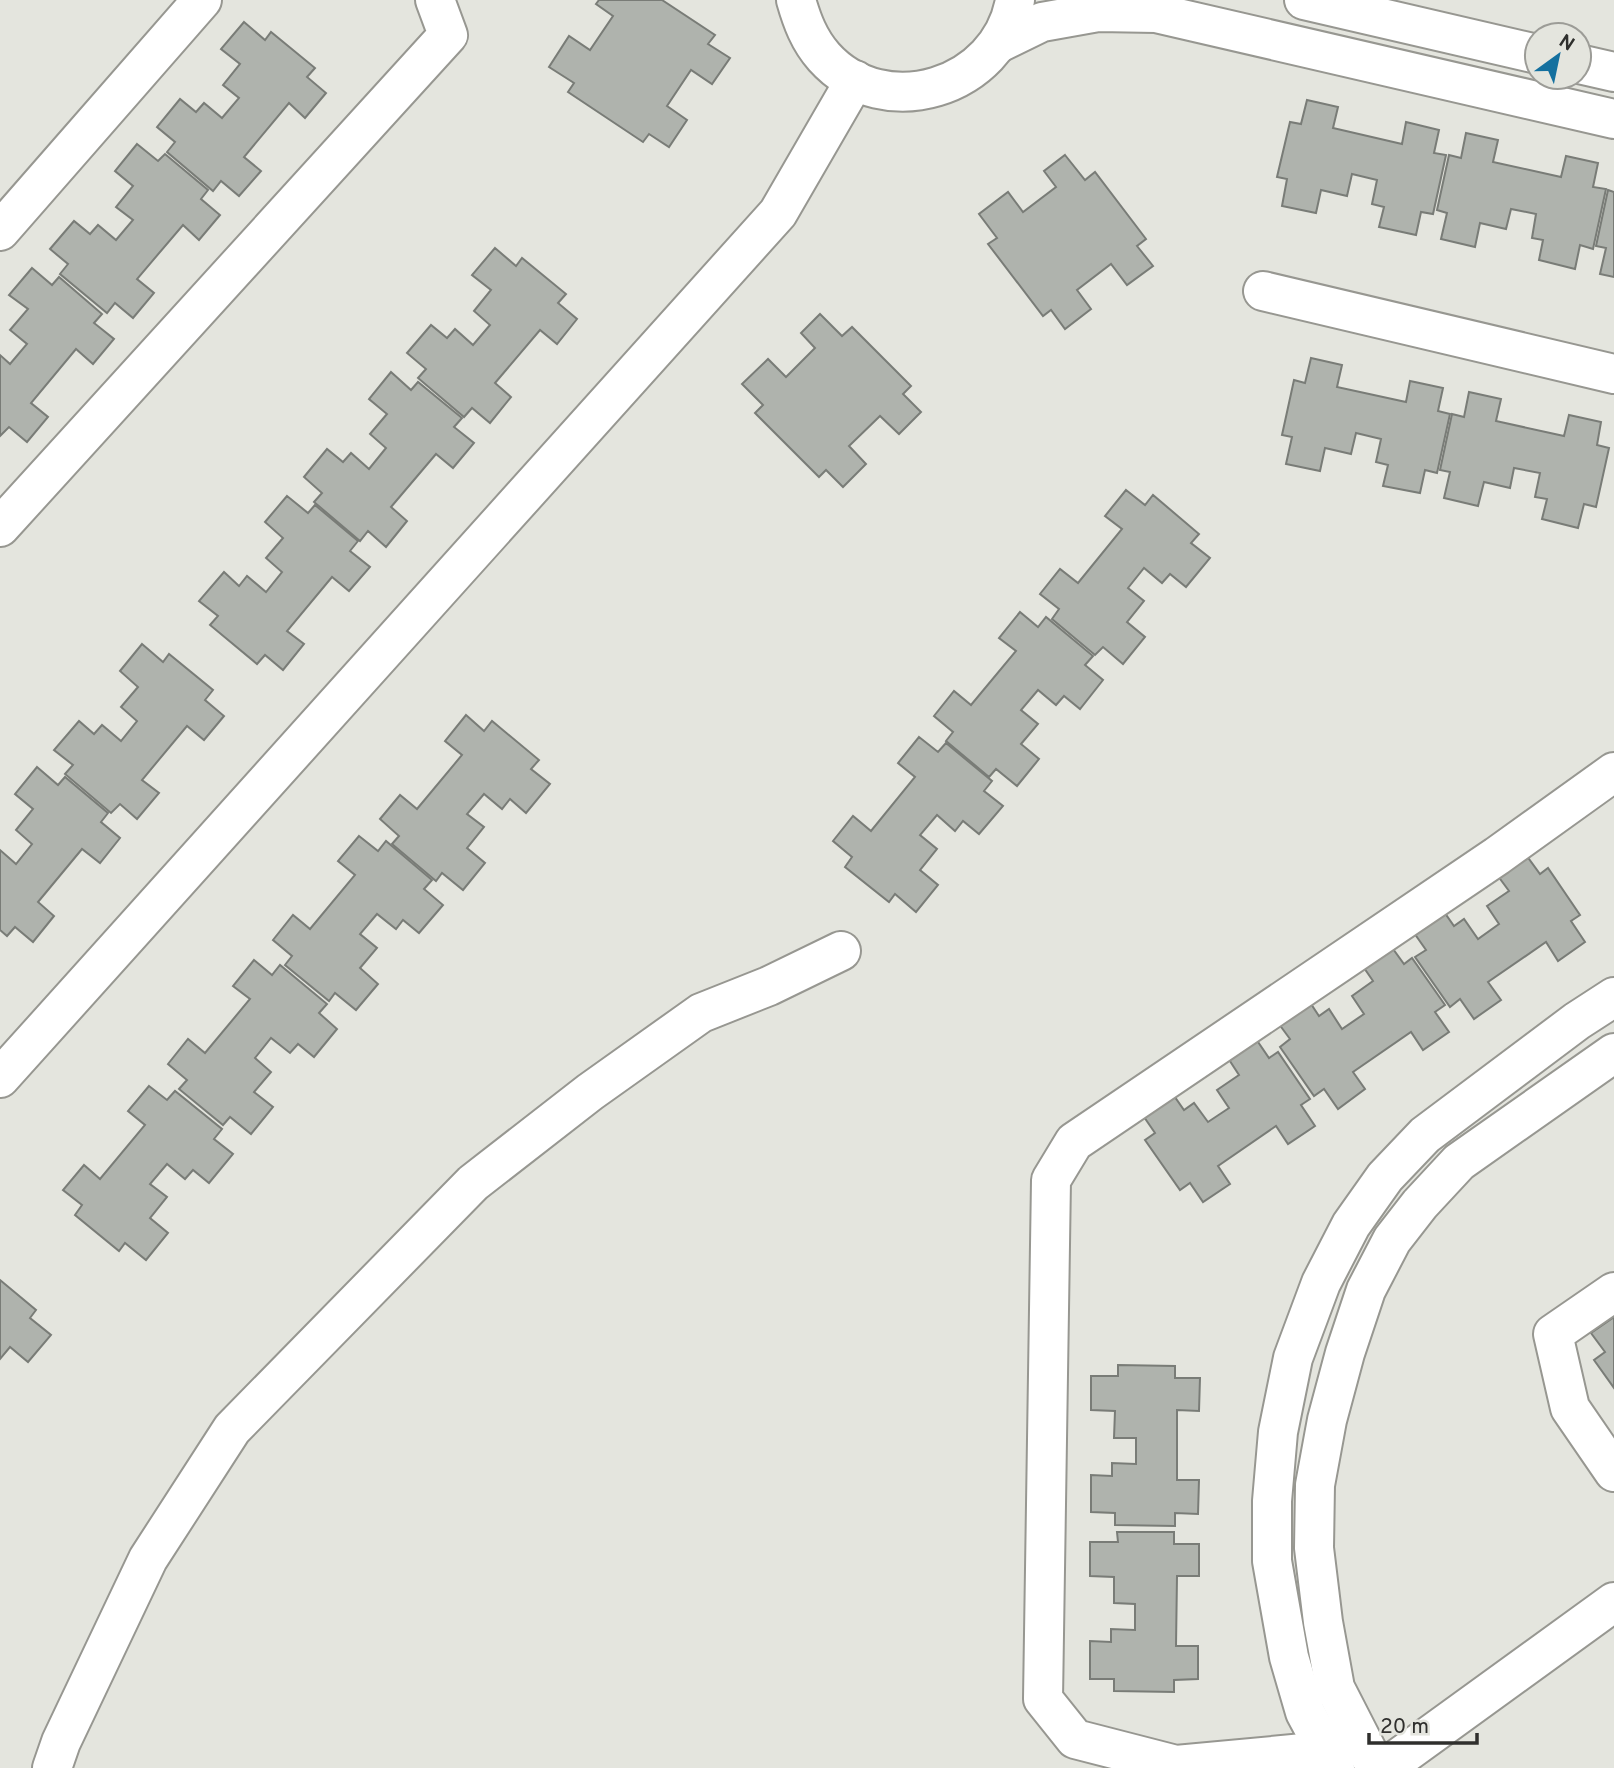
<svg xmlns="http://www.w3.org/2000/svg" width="1614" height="1768" viewBox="0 0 1614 1768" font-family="Overpass,sans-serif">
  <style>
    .building { fill: #afb3ad; stroke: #797c77; stroke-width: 2 }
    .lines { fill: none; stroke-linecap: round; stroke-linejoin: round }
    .minor-casing { stroke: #979791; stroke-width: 42 }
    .minor { stroke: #fff; stroke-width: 38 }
  </style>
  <rect width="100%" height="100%" fill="#e4e5de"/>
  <g class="building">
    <polygon points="599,0 662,0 715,35 708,44 730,58 712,84 691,70 667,106 687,120 669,147 649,134 643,142 568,92 574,83 549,67 569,36 590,50 613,16 596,4"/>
    <polygon points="244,22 265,40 271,32 315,68 307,77 326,93 305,118 289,103 244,157 261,171 239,196 221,181 213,191 167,152 175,142 157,127 180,99 196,112 204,103 222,118 239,98 223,85 240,64 221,49"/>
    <polygon points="1307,100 1338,107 1333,128 1402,144 1406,122 1439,130 1434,153 1446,155 1433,214 1421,212 1416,235 1379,227 1384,207 1372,204 1377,180 1352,174 1347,196 1321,190 1316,213 1282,206 1287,179 1277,177 1290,122 1301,124"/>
    <polygon points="1466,133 1498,140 1493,162 1561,177 1566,156 1598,163 1593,187 1606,189 1593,249 1580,245 1575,269 1539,260 1543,240 1532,238 1536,214 1511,209 1506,229 1480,223 1475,247 1441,239 1447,213 1437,210 1449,155 1461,158"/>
    <polygon points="137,144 158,161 165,154 208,190 201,199 220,215 199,240 183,225 137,279 154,293 133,318 115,303 107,313 60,274 68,264 50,249 74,221 90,234 98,225 116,240 133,220 116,207 133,186 115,171"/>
    <polygon points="1065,155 1085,180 1095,172 1146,239 1137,246 1153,266 1127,285 1111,264 1077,290 1091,309 1065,329 1051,310 1043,316 988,244 997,238 979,214 1008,192 1023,212 1056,187 1044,171"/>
    <polygon points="1608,190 1614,192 1614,277 1600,274 1606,248 1596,246"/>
    <polygon points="495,248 516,266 522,258 566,294 558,303 577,319 557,344 540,330 495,383 511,397 490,423 472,408 464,417 418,378 426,369 407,353 431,325 447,338 455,329 473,345 490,325 474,311 491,290 472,275"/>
    <polygon points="32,268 52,285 59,277 102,314 94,323 114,339 93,364 76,349 31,403 48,417 27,442 9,427 0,436 0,355 10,364 27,344 10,330 28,309 9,295"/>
    <polygon points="820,314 842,336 852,327 911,386 903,394 921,412 899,434 880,416 849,446 866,464 843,487 826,470 819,477 755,413 763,405 742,384 768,359 786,377 815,348 801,333"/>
    <polygon points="1311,358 1342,365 1337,387 1406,402 1410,381 1443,388 1438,411 1450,414 1437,473 1425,470 1420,493 1383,486 1388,465 1376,462 1381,439 1356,433 1351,454 1325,448 1320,471 1286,464 1292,437 1282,435 1294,380 1305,383"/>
    <polygon points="391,372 411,390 418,382 462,418 454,427 474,443 453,468 436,454 391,507 407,521 386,547 368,531 360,541 314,502 322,493 304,477 327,449 343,462 351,453 369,469 386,448 370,434 387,414 369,399"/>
    <polygon points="1469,392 1501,399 1496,421 1564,436 1569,415 1601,422 1597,445 1609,448 1596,507 1584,504 1578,528 1542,519 1547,499 1535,497 1540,473 1514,468 1510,488 1484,482 1478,506 1444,498 1450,472 1440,470 1452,414 1464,417"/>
    <polygon points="1126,490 1145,505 1153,495 1199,534 1191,543 1210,558 1186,587 1170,574 1162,583 1144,568 1128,588 1144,601 1127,622 1145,637 1123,664 1103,647 1095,655 1052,619 1059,609 1040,594 1060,569 1078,583 1122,529 1105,516"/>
    <polygon points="287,496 308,513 315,505 358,541 350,551 370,567 349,591 332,577 287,631 304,644 283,670 265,655 257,664 210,625 218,616 199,601 224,572 239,586 247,576 266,592 282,572 266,558 283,538 265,522"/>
    <polygon points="1020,612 1038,627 1046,617 1093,656 1085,665 1103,680 1080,709 1064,696 1056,705 1038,690 1021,710 1038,724 1021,744 1039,759 1017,786 996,769 989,777 946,741 953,732 934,716 954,691 971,705 1016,651 999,638"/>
    <polygon points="142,644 163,662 169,654 213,690 205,700 224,716 204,740 187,726 142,780 159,793 137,819 120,804 111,813 65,774 73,765 54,750 79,721 94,734 102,725 121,741 137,721 121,707 138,687 120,671"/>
    <polygon points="466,715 484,731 492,721 539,760 531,769 550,784 526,813 510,799 502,809 484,794 467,814 484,827 467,848 485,863 463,890 442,873 436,881 392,844 399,836 380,819 400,795 417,809 462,755 445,741"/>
    <polygon points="919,737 938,752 946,743 992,781 984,791 1003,806 979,834 963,821 955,831 937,815 920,835 937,849 920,870 938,885 916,912 895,894 889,902 845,867 852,857 833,841 853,816 871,831 915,777 898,763"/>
    <polygon points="37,767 58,785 65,777 108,813 101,822 120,838 100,863 82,849 38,902 54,916 33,942 15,927 7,936 0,930 0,850 16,864 32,844 16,830 33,809 15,794"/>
    <polygon points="359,836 378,851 386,841 432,880 424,889 443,905 419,933 403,920 396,929 377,914 360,934 377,948 360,968 378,984 356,1010 335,993 329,1001 285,965 292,956 273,940 293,915 310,929 355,875 338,861"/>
    <polygon points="1524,852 1540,874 1548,868 1580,915 1571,921 1585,942 1558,961 1546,942 1488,982 1501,1000 1474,1019 1460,999 1450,1007 1415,957 1426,950 1412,930 1442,909 1454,926 1464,919 1478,939 1499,924 1487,906 1509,891 1495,872"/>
    <polygon points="1388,942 1404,964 1412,958 1445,1005 1435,1012 1449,1032 1423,1050 1411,1032 1353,1072 1365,1089 1338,1109 1324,1089 1314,1096 1280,1047 1290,1039 1276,1020 1307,998 1319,1016 1329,1009 1342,1029 1364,1014 1352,996 1373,981 1360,962"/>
    <polygon points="254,960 272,975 280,965 327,1004 319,1013 337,1029 314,1057 298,1044 290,1053 271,1038 255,1058 271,1072 254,1092 273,1107 251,1134 230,1117 223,1125 179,1089 187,1080 168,1064 188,1039 205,1053 250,999 233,986"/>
    <polygon points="1254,1036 1269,1058 1278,1052 1310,1099 1301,1105 1315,1126 1288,1144 1276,1126 1218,1166 1230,1184 1203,1202 1190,1183 1180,1190 1145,1140 1155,1133 1142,1114 1172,1093 1184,1110 1194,1103 1208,1122 1229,1108 1217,1090 1239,1075 1226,1055"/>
    <polygon points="149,1086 167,1100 175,1091 222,1129 214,1139 233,1154 209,1183 193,1170 185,1179 167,1164 150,1184 167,1197 150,1218 168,1233 146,1260 125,1243 119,1251 75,1215 82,1205 63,1190 84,1165 100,1179 145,1125 128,1111"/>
    <polygon points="0,1280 36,1310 30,1318 51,1335 28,1362 10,1347 0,1359"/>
    <polygon points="1614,1317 1614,1388 1594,1360 1605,1352 1591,1333"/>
    <polygon points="1118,1365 1175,1366 1175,1378 1200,1378 1199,1411 1177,1410 1177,1480 1199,1480 1198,1514 1175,1513 1175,1526 1115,1525 1115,1513 1091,1512 1091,1475 1112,1476 1112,1463 1136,1464 1136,1438 1114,1438 1115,1411 1091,1410 1091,1376 1118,1376"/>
    <polygon points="1117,1532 1174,1532 1174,1544 1199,1544 1199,1576 1177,1576 1176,1646 1198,1646 1198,1679 1174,1680 1174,1692 1114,1691 1114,1679 1090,1679 1090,1641 1111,1642 1111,1629 1135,1630 1135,1604 1114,1603 1114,1577 1090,1576 1090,1542 1118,1542"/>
  </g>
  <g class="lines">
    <defs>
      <g id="minor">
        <path d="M796 0C802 21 809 40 824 57 884 124 1000 88 1015 0"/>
        <polyline points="1304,0 1537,54"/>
        <polyline points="999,43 1042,22 1098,12 1156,13 1614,119"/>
        <polyline points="1579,64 1614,72"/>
        <polyline points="0,231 202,0"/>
        <polyline points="1263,291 1614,374"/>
        <polyline points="0,527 448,35 435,0"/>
        <polyline points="0,1078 778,213 855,80"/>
        <polyline points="1614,1292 1553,1334 1570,1408 1614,1472"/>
        <polyline points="1325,1751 1176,1765 1075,1739 1043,1699 1051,1180 1074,1142 1497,856 1614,772"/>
        <polyline points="52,1768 61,1742 148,1559 232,1429 473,1183 590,1092 701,1013 769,986 841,951"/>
        <polyline points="1335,1768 1305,1712 1289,1657 1272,1561 1272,1501 1278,1432 1293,1358 1321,1283 1351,1225 1385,1177 1425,1135 1577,1021 1614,997"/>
        <polyline points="1376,1768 1335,1688 1323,1622 1314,1548 1315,1485 1327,1420 1345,1353 1366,1290 1392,1240 1420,1204 1459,1162 1614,1053"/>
        <polyline points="1385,1768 1614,1602"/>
      </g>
    </defs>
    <use href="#minor" class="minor-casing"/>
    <use href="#minor" class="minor"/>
  </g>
  <g transform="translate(1558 56) rotate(33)"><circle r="33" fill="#e4e5de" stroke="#9c9c97" stroke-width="2"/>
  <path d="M0-5L12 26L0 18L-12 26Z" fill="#14709f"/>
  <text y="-10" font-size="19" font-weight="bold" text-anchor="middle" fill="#2f2f2d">N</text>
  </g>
  <path d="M1369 1733v10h108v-10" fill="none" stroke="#2f2f2d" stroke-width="3.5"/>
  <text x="1380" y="1733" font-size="21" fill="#2f2f2d" stroke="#e4e5de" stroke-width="5" paint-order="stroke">20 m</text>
</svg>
